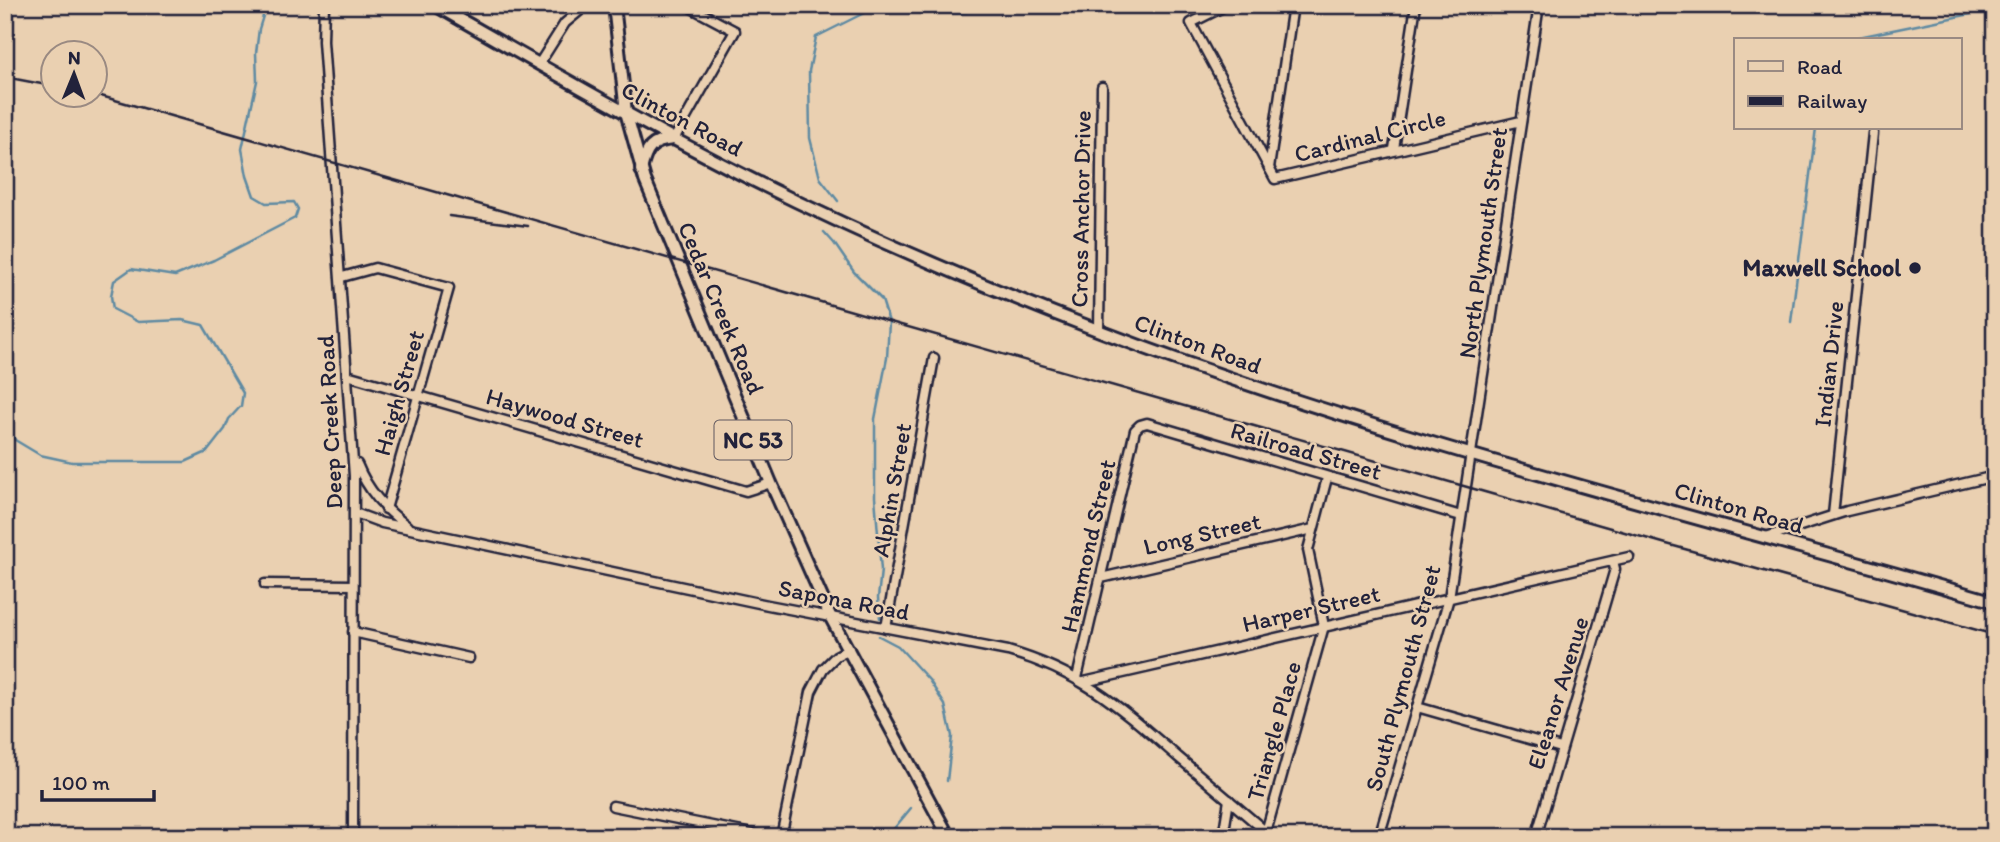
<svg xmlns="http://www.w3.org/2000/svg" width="2000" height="842" viewBox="0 0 2000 842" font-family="Itim,sans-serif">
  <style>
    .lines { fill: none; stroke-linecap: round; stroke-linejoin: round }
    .stream { stroke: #5e8aa2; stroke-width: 2.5 }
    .minor-casing { stroke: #22223b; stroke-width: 13 }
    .major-casing { stroke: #22223b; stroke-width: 16 }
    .minor { stroke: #ead0b1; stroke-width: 8 }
    .major { stroke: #ead0b1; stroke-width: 10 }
    .rail { stroke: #22223b; stroke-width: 2.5 }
    .poi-dot { fill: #22223b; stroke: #ead0b1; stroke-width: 2.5 }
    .labels { text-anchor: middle; stroke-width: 5; stroke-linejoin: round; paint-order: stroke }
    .shield { fill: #ead0b1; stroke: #5e565e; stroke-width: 2 }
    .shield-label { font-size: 23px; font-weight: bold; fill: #22223b }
    .street-label { font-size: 24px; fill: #22223b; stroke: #ead0b1 }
    .poi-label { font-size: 24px; font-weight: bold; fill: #22223b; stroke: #ead0b1; text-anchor: end }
  </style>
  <rect width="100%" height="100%" fill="#ead0b1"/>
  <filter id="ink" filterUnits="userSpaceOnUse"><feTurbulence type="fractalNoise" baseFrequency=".0143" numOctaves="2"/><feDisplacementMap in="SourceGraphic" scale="14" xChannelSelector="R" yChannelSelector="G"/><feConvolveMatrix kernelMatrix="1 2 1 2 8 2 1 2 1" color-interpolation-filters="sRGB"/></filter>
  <g filter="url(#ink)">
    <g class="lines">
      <g class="stream">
        <path d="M923 5C952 17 966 14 995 5"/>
        <polyline points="1844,40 1995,9"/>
        <polyline points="838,201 820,178 810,138 809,71 816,37 880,5"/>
        <polyline points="824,232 834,243 854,272 882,300 889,322 887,358 875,419 875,497 881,570 878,598 880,618"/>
        <polyline points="1791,322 1816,128"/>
        <polyline points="5,423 15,440 40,455 72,462 185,462 207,452 225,429 229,419 241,406 243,393 203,325 182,320 138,322 113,309 111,296 114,281 131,269 175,276 214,260 295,218 298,209 294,202 266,203 254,196 247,176 242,149 257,81 256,53 259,29 263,16 262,5"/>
        <polyline points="879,636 898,646 929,680 945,705 952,736 947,781"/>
        <polyline points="887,837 911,808"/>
      </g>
      <defs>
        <g id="minor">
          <polyline points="324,5 323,41 354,476 353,837"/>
          <polyline points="1227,5 1191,23 1275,179 1521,121"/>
          <polyline points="539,64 565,23 583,8"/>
          <polyline points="674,139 735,31 686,5"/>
          <polyline points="1394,149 1416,5"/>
          <polyline points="1269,168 1293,5"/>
          <polyline points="342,277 375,268 449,288 386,509"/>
          <polyline points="1099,331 1102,87"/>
          <polyline points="347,375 746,491 771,483"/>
          <path d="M357 464C368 491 384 508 407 526"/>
          <path d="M355 513 382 523 768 605 1008 651C1082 672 1121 708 1178 757 1210 784 1241 810 1272 837"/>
          <polyline points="1833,515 1873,133"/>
          <polyline points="1766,537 1847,511 1995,476"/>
          <polyline points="1101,578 1313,529"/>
          <polyline points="265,584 353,585"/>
          <polyline points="886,628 934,358"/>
          <polyline points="353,632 469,658"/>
          <polyline points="1077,678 1135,430 1140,425 1147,423 1461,516"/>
          <polyline points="1084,682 1629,557"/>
          <polyline points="1417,707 1561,748"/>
          <polyline points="613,806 767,837"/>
          <polyline points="1266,832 1324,626 1308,550 1327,478"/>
          <polyline points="781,837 811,692 823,669 836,656 849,649"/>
          <polyline points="1223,837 1229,800"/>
          <polyline points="1379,837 1449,598 1539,5"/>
          <polyline points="1536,837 1615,569 1613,561"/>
        </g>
        <g id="major">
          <path d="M435 5C535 62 635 120 737 172 855 232 977 284 1100 331 1391 443 1696 515 1995 602"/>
          <polyline points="614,5 626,112 645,180 771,483 831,618 949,837"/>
          <path d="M641 170C646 149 651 141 673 139"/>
        </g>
      </defs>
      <use href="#minor" class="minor-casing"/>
      <use href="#major" class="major-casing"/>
      <use href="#minor" class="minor"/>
      <use href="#major" class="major"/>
      <g class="rail">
        <polyline points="5,77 52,86"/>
        <polyline points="94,94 1663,543 1995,635"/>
        <polyline points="449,216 528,226"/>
      </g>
    </g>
  </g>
  <circle class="poi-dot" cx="1915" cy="268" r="7"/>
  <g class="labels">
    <rect class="shield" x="714.5" y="420.5" width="77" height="39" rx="5"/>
    <g class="shield-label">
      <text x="753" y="448">NC 53</text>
    </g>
    <g class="street-label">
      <text transform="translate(682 119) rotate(28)" y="8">Clinton Road</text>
      <text transform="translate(1370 136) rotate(-14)" y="8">Cardinal Circle</text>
      <text transform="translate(1081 209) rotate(-89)" y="8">Cross Anchor Drive</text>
      <text transform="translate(1483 243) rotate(-82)" y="8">North Plymouth Street</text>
      <text transform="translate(721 308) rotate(67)" y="8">Cedar Creek Road</text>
      <text transform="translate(1198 344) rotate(20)" y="8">Clinton Road</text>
      <text transform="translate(1829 364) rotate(-84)" y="8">Indian Drive</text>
      <text transform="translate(399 393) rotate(-74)" y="8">Haigh Street</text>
      <text transform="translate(565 418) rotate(16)" y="8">Haywood Street</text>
      <text transform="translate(330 422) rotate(-93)" y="8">Deep Creek Road</text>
      <text transform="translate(1306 451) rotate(16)" y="8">Railroad Street</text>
      <text transform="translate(892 490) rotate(-80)" y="8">Alphin Street</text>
      <text transform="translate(1739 508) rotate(16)" y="8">Clinton Road</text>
      <text transform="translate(1202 534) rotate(-13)" y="8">Long Street</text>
      <text transform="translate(1088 546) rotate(-77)" y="8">Hammond Street</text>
      <text transform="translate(844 600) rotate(11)" y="8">Sapona Road</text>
      <text transform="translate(1311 609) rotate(-13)" y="8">Harper Street</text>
      <text transform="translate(1403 678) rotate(-75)" y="8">South Plymouth Street</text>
      <text transform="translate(1558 693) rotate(-73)" y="8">Eleanor Avenue</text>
      <text transform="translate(1274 731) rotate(-74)" y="8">Triangle Place</text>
    </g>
    <g class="poi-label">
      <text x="1901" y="276">Maxwell School</text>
    </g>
  </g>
  <rect width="2000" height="842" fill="none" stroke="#ead0b1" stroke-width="28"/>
  <rect x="14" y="14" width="1972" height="814" fill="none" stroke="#22223b" stroke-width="2.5" filter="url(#ink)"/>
  <rect x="1734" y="38" width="228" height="91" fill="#ead0b1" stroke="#9a8a82" stroke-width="2"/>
  <rect x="1748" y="61" width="35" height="10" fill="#ead0b1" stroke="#9a8a82" stroke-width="2"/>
  <text x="1797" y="74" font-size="21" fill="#22223b">Road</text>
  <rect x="1748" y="96" width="35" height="10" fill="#22223b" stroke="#9a8a82" stroke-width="2"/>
  <text x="1797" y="108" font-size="21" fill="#22223b">Railway</text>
  <g transform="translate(74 74) rotate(1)"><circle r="33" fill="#ead0b1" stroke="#9a8a82" stroke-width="2"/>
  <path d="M0-5L12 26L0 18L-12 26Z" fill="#22223b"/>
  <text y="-10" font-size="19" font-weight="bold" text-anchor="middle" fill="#22223b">N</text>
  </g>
  <path d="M42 790v10h112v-10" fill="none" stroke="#22223b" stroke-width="3.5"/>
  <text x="52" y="790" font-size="21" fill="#22223b" stroke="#ead0b1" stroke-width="5" paint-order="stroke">100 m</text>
</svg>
